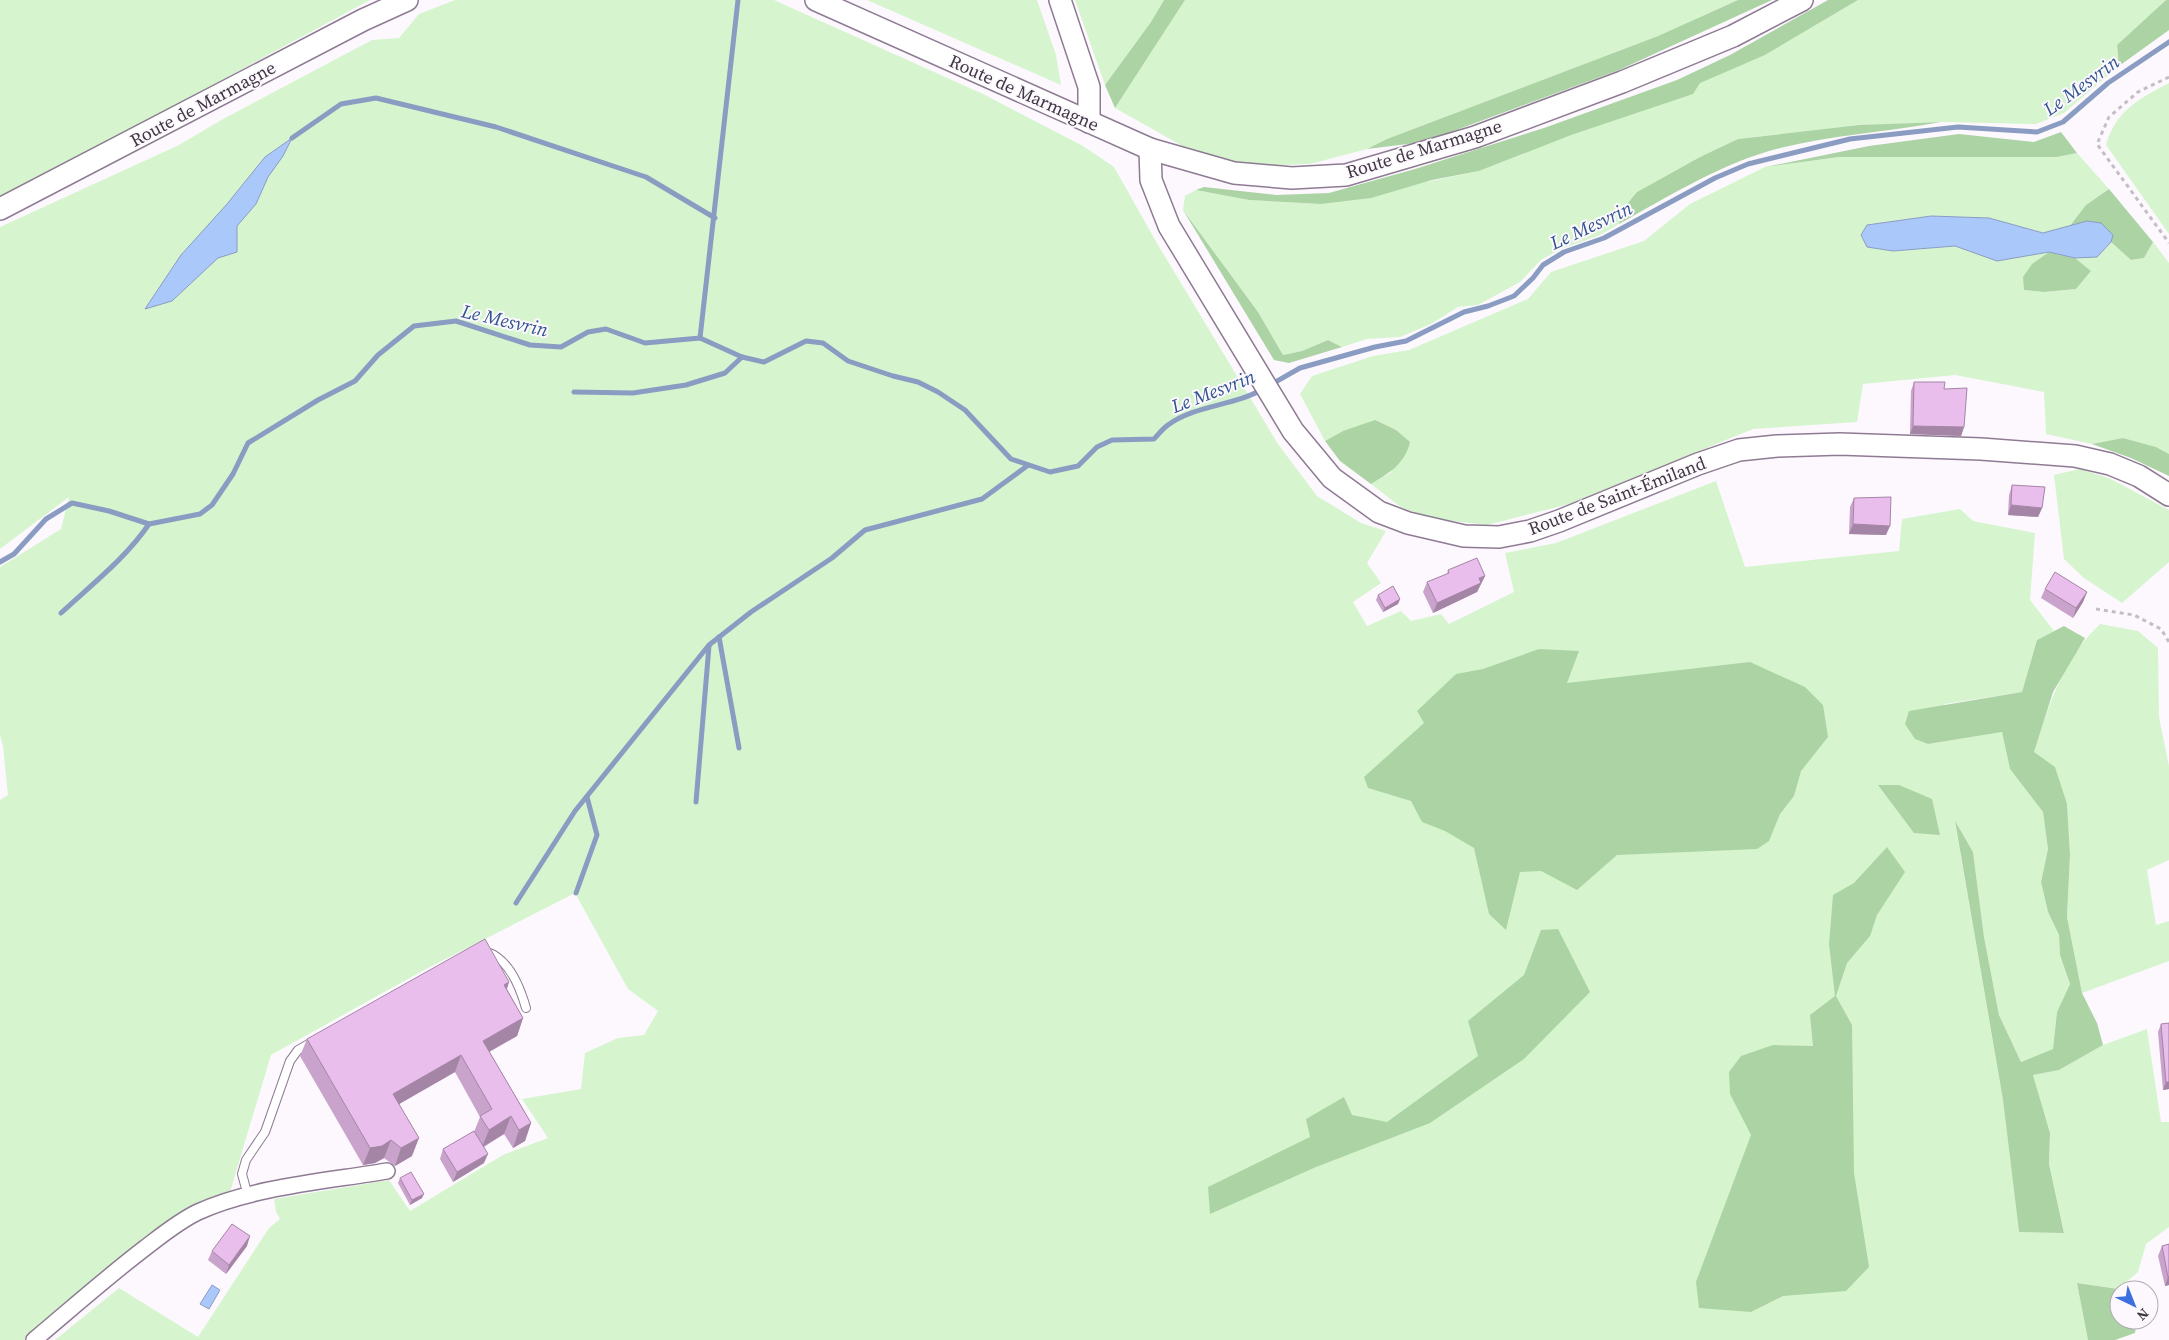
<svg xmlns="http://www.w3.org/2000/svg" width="2169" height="1340" viewBox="0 0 2169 1340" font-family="'Source Serif 4',serif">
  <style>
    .green { fill: #d6f5cf }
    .forest { fill: #acd3a3 }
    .water { fill: #aac8fa; stroke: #8a9cc2 }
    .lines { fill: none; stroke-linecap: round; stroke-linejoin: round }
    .stream { stroke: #8a9cc2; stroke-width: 5 }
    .lane-casing { stroke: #8e7b93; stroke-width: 10 }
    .street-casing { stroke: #8e7b93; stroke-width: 18 }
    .secondary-casing { stroke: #8e7b93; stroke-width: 24 }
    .path { stroke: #c3bec5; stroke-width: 3; stroke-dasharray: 4 4; stroke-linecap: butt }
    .lane { stroke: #fff; stroke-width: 8 }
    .street { stroke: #fff; stroke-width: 15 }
    .secondary { stroke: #fff; stroke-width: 21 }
    .wall { fill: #c9a3cb }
    .shaded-wall { fill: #a485a5 }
    .building { fill: #eabeec; stroke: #a485a5 }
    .labels { text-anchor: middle; stroke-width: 4; stroke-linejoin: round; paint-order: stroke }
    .street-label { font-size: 18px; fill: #3f3741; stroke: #fcf8fe }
    .water-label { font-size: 19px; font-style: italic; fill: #305490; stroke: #fcf8fe }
  </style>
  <rect width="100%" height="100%" fill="#fcf8fe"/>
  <g class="green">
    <polygon points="0,0 370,0 79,157 0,197"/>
    <polygon points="455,0 774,0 983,94 1083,146 1114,167 1158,245 1278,444 1317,496 1361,523 1386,531 1367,563 1381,583 1353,602 1367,626 1401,611 1411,621 1441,614 1449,624 1514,592 1505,553 1556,543 1716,481 1745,567 1899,551 1902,519 1960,509 1973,521 2035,533 2030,600 2054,631 2037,640 2022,692 1945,704 1928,744 2002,732 2010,769 2043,812 2048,849 2041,882 2048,912 2059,935 2060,955 2070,984 2057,1012 2053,1049 2021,1062 1999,1015 1984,937 1973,852 1955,823 2003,1100 2019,1232 2064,1232 2049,1164 2050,1133 2033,1075 2059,1070 2103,1045 2147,1029 2161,1122 2169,1122 2169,1227 2146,1244 2138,1272 2118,1289 2077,1283 2088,1340 55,1340 119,1288 198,1337 269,1228 280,1219 276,1212 274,1199 389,1180 410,1211 503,1155 548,1138 522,1099 581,1089 585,1053 618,1038 644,1035 658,1011 628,989 575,893 424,970 271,1055 230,1192 178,1213 24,1340 0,1340 0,800 8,795 3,746 0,735 0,567 61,529 69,497 0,549 0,227 179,145 223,119 372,40 399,38 419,14"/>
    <polygon points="867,0 1037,0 1056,55 1061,85"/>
    <polygon points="1075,0 1164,0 1151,22 1105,85"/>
    <polygon points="1185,0 1738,0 1658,36 1387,139 1367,149 1310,164 1254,166 1186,148 1115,108"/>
    <polygon points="1858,0 2166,0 2117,45 2119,66 2064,113 2036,124 1941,122 1859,125 1738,139 1700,157 1637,192 1623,209 1619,224 1598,236 1561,249 1541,260 1520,282 1478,305 1458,307 1431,324 1400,337 1367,339 1342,347 1328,340 1302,351 1283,355 1258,312 1183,210 1185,196 1196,190 1249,200 1321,204 1479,171 1765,55"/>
    <path d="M2169 83V234L2106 145C2115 111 2140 98 2169 83Z"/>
    <polygon points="2077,153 2109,189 2086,205 2069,227 2043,233 1989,218 1931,216 1867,225 1910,250 1955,246 1997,261 2049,252 2032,264 2024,290 2044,292 2076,289 2091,271 2075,258 2097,257 2111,242 2131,260 2144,258 2153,242 2169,263 2169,454 2156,447 2123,438 2092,444 2046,434 2044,392 1955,375 1863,384 1857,422 1753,429 1569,504 1487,525 1435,519 1402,508 1371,484 1392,472 1343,431 1325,441 1300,394 1312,376 1373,356 1409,350 1528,299 1551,272 1644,241 1690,204 1765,167 1839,157 2057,157"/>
    <polygon points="2079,469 2109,478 2169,510 2169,562 2122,603 2084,578 2064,559 2054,475"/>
    <path d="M2100 624 2138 631 2158 648 2159 717 2169 766V860L2147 870 2156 925 2169 921V961L2082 993 2067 917 2070 855 2067 804 2034 752C2049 705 2063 659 2100 624Z"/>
  </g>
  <g class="forest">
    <polygon points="1164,0 1185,0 1115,108 1105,85 1151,22"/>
    <polygon points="1738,0 1772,0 1619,70 1424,142 1367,149 1387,139 1658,36"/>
    <polygon points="1828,0 1858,0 1765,55 1700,83 1693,94 1571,135 1479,171 1432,180 1371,198 1321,204 1249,200 1196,190 1204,187 1276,195 1329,193 1415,169 1544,128 1677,80 1730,55"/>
    <polygon points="2166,0 2169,0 2169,30 2119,66 2117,45"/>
    <path d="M1941 122C1884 133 1826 135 1769 151 1716 167 1667 197 1619 224L1623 209 1637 192 1700 157 1738 139 1859 125Z"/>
    <polygon points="2061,132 2077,153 2057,157 1839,157 1765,167 1869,146 1959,134 2034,142"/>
    <polygon points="2109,189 2153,242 2144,258 2131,260 2111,242 2113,235 2069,227 2086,205"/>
    <polygon points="1183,210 1258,312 1283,355 1302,351 1328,340 1342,347 1289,363 1274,360"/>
    <polygon points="2049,252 2075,258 2091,271 2076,289 2044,292 2024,290 2023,277 2032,264"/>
    <path d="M1375 420 1396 430 1410 442C1405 464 1389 473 1371 484L1340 461 1325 441 1343 431Z"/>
    <polygon points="2123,438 2156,447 2169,454 2169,476 2131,458 2092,444"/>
    <polygon points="2064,626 2085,638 2053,692 2034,752 2055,767 2067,804 2070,855 2067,917 2082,993 2097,1023 2103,1045 2059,1070 2033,1075 2050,1133 2049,1164 2064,1233 2019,1232 2003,1100 1955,821 1973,852 1984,937 1999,1015 2021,1062 2053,1049 2057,1012 2070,984 2060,955 2059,935 2048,912 2041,882 2048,849 2043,812 2010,769 2002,732 1928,744 1915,739 1905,724 1909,711 2022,692 2037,640"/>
    <polygon points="1539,649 1579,651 1567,683 1750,662 1805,687 1823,705 1828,737 1801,771 1794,796 1780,814 1769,841 1757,849 1617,855 1577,890 1541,871 1520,872 1506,930 1489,914 1474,848 1445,831 1422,822 1411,801 1368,788 1364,777 1424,723 1417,711 1456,674 1483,669"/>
    <polygon points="1878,785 1899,785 1932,799 1940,835 1914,833"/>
    <polygon points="1887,847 1905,872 1877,915 1870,936 1847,963 1836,996 1852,1025 1854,1173 1869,1267 1846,1291 1783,1296 1751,1312 1699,1308 1696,1282 1751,1135 1730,1094 1729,1072 1741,1056 1773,1045 1813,1046 1810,1015 1835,996 1829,944 1833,895 1854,883"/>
    <polygon points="1558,929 1590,992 1524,1059 1430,1123 1316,1167 1210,1214 1208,1187 1310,1137 1306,1119 1344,1097 1352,1115 1387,1122 1478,1056 1468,1021 1524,975 1541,930"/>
    <polygon points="2077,1283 2118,1289 2119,1320 2137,1320 2135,1333 2115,1340 2088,1340"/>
  </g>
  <g class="water">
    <polygon points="292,138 283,156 268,177 256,204 237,226 237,252 218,258 172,301 145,309 181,255 227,204 265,157"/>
    <polygon points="1931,216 1989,218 2043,233 2087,221 2101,223 2113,235 2111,242 2097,257 2075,258 2049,252 1997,261 1955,246 1893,251 1867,247 1861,235 1867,225"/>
    <polygon points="212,1285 220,1290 209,1309 200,1304"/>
  </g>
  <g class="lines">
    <g class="stream">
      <polyline points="292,138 341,104 376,98 496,127 646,177 715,218"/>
      <polyline points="700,338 738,0"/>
      <polyline points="1270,385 1300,368 1375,347 1406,341 1464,312 1488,306 1514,296 1533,278 1543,265 1564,252 1604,238 1715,178 1748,164 1850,139 1958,127 2037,132 2063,122 2108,83 2169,42"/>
      <polyline points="574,392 633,393 686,385 725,373 742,357"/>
      <path d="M0 562 14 554 46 519 72 503 109 511 149 524 200 514 212 505 233 474 248 443 318 400 355 381 378 355 414 326 456 321 530 345 561 347 588 332 606 329 645 343 700 338 742 357 764 362 806 341 823 343 848 361 893 376 918 382 938 392 965 410 1011 459 1050 472 1078 466 1097 447 1112 440 1154 439C1159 434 1163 428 1168 425 1195 405 1234 406 1263 389"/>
      <path d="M61 613C91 585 126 558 149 524"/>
      <polyline points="719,637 739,748"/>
      <polyline points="696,802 709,646"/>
      <polyline points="576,893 597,835 587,797"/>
      <polyline points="516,903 575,811 709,645 751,612 832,558 865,530 982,499 1027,466"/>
    </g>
    <defs>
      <g id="lane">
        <path d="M487 952C509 959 520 987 526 1008"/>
        <polyline points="248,1196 242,1174 246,1160 265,1132 290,1061 298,1050 312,1042"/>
      </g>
      <path id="street" d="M34 1340C71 1309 107 1277 145 1248 162 1235 179 1221 198 1212 252 1187 328 1181 387 1171"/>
      <g id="secondary">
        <polyline points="816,0 1150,149 1234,173 1292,178 1346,175 1475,137 1622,82 1733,36 1802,0"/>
        <polyline points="1060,0 1089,87 1089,122"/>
        <polyline points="1150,149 1151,180 1169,226 1293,431 1332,478 1379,512 1408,523 1464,536 1499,537 1530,531 1559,521 1698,464 1739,450 1777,446 1840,444 1981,449 2075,456 2110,464 2139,476 2169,495"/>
        <polyline points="0,209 363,20 407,0"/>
      </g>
    </defs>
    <use href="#lane" class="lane-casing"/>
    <use href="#street" class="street-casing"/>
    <use href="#secondary" class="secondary-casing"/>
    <g class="path">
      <polyline points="2169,77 2138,92 2109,117 2097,144 2169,243"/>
      <polyline points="2096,609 2134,615 2161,629 2169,642"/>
    </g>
    <use href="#lane" class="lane"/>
    <use href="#street" class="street"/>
    <use href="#secondary" class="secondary"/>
  </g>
  <g class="wall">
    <polygon points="1914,382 1944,389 1964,427 1961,436 1910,434 1911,391"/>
    <polygon points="2012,485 2042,508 2038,517 2008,515 2009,495"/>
    <polygon points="1854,498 1886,535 1849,534 1850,507"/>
    <polygon points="1448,570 1485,576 1477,592 1433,613 1423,592 1427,582 1447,574"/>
    <polygon points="2045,589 2087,592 2083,602 2073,618 2041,598"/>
    <polygon points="1378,595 1400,599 1398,604 1383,612 1376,600"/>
    <polygon points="509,982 507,989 523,1018 517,1036 489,1051 531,1123 525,1141 513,1148 504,1134 484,1147 484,1163 453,1182 440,1159 443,1149 474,1132 480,1117 455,1072 399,1104 412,1156 395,1166 384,1158 375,1163 363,1165 300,1056 307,1039"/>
    <polygon points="2169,1023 2169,1089 2163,1090 2158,1032 2161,1024"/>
    <polygon points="400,1178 422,1198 410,1205 398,1183"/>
    <polygon points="2169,1244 2169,1285 2165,1286 2158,1256 2162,1246"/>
    <polygon points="247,1246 226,1274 208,1260 212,1251"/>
  </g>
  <g class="shaded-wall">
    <polygon points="1913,426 1964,427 1961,436 1910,434"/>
    <polygon points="2011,505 2042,508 2038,517 2008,515"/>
    <polygon points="1853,524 1890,526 1886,535 1849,534"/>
    <polygon points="1485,576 1477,592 1433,613 1437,603"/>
    <polygon points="2087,592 2083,602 2073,618 2076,608"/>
    <polygon points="1400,599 1398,604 1383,612 1385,608"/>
    <polygon points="509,982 503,1000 504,985"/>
    <polygon points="523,1018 517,1036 477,1059 483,1041"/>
    <polygon points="461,1055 455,1072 387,1111 393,1094"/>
    <polygon points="2166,1082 2169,1082 2169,1089 2163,1090"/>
    <polygon points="511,1116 504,1134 482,1147 489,1130"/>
    <polygon points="531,1123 525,1141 513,1148 519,1130"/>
    <polygon points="419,1138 412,1156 395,1166 401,1148"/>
    <polygon points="391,1140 384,1158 375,1163 363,1165 370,1148"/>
    <polygon points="488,1154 484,1163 453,1182 457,1172"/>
    <polygon points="424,1194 422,1198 410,1205 412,1200"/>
    <polygon points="250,1236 247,1246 226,1274 229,1265"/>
    <polygon points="2169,1276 2169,1285 2165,1286 2168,1277"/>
  </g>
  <g class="building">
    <polygon points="1914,382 1945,382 1944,389 1967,388 1964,427 1913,426"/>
    <polygon points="2012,485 2045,487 2042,508 2011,505"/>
    <polygon points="1891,497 1890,526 1853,524 1854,498"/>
    <polygon points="1477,558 1485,576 1479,578 1481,583 1437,603 1427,582 1449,573 1448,570"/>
    <polygon points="2055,572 2087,592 2076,608 2045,589"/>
    <polygon points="1393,586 1400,599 1385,608 1378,595"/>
    <polygon points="485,939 509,982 504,985 523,1018 483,1041 531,1123 519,1130 511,1116 489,1130 480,1116 492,1109 461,1055 393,1094 419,1138 401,1148 391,1140 382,1146 370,1148 307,1039"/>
    <polygon points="2169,1023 2169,1082 2166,1082 2161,1024"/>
    <polygon points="474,1131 488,1154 457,1172 443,1149"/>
    <polygon points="411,1172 424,1194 412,1200 400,1178"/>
    <polygon points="232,1224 250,1236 229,1265 212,1251"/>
    <polygon points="2169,1244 2169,1276 2168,1277 2162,1246"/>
  </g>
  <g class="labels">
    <g class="street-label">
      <text transform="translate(1024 93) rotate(24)" y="6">Route de Marmagne</text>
      <text transform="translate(203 104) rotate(-28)" y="6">Route de Marmagne</text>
      <text transform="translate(1424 149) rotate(-17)" y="6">Route de Marmagne</text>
      <text transform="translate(1617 496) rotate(-21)" y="6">Route de Saint-Émiland</text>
    </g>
    <g class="water-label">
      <text transform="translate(2081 85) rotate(-36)" y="7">Le Mesvrin</text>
      <text transform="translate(1591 225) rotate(-25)" y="7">Le Mesvrin</text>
      <text transform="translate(505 320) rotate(13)" y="7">Le Mesvrin</text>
      <text transform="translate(1213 391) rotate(-21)" y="7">Le Mesvrin</text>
    </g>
  </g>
  <g transform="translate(2134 1305) rotate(137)"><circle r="24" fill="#fcf8fe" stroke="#b0abb2"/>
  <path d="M0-4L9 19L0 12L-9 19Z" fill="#3b6fdf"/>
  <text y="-8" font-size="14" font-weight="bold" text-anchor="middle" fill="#3f3741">N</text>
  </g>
</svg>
